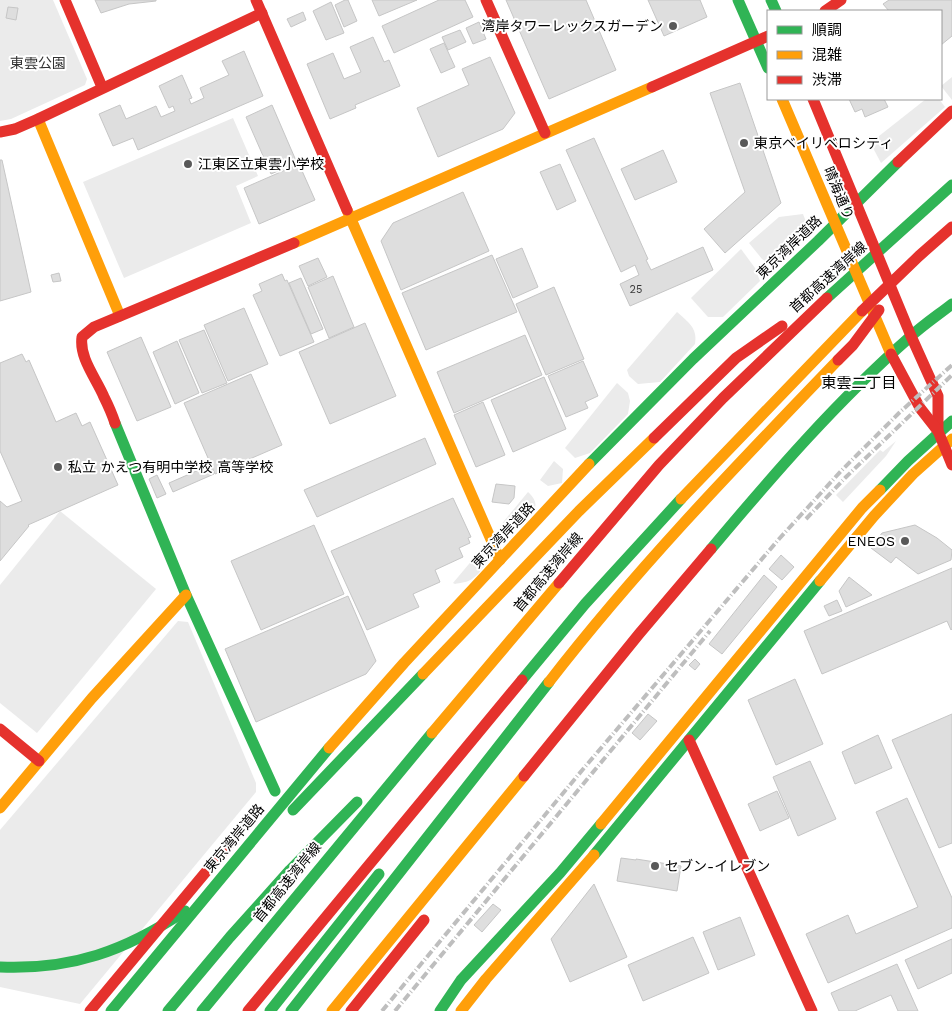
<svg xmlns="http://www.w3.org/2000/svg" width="952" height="1011" viewBox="0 0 952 1011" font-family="'Work Sans','Noto Sans JP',sans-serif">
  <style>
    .green { fill: #ebebeb }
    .building { fill: #dedede; stroke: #c6c6c6 }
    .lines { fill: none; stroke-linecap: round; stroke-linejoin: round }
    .fast { stroke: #30b455; stroke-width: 11 }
    .slow { stroke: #ff9f0a; stroke-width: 11 }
    .jam { stroke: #e5322d; stroke-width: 11 }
    .rail { stroke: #bebebe; stroke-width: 4; stroke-dasharray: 8 2.5 1 2.5; stroke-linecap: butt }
    .poi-dot { fill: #595959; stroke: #fff; stroke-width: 2 }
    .labels { text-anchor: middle; stroke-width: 4; stroke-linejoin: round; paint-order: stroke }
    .number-label { font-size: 11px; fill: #383838 }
    .poi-label { font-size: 14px; fill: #000; stroke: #fff; text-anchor: start }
    .park-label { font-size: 14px; fill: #313131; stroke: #fff }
    .street-label { font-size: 14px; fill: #000; stroke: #fff }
    .neighbourhood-label { font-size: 15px; fill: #000; stroke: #fff }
  </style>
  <rect width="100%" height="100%" fill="#fff"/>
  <g class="green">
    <polygon points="0,0 53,0 87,79 85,85 11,119 0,121"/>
    <polygon points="952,77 952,100 941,86"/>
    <polygon points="926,99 939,99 945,107 881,163 872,146 874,140"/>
    <polygon points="233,118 258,176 236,186 251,223 124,278 83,182"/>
    <polygon points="803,214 810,232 774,267 762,259 749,243 779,217"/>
    <polygon points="741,249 755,268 760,281 723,317 708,317 691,298"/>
    <path d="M677 312C688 322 698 328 695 344L660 382 638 384 629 376 627 370Z"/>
    <polygon points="617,383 628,393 630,401 628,414 590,453 575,458 565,448"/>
    <polygon points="896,441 886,456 843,502 836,495 880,450 883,452"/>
    <polygon points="554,461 563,469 562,483 548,486 540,480"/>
    <path d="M528 492C542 505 534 512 523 522 518 526 514 530 508 529 505 529 502 527 500 526Z"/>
    <polygon points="60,511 156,589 37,733 0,703 0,585"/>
    <path d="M484 546C489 559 483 572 472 579 468 582 460 583 455 584L453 583Z"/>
    <polygon points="178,621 188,622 256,783 256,792 80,1004 0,987 0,830"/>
  </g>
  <g class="building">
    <polygon points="95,0 156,0 156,1 129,4 101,13"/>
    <polygon points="345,0 348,0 357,21 344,27 335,5"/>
    <polygon points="372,0 417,0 379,16"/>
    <polygon points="439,0 465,0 473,17 394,53 382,26"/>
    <polygon points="506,0 586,0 616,70 549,99"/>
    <polygon points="648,0 700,0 707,17 664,36"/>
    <polygon points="889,0 952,0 952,36 941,45 941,11 889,11 883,4"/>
    <polygon points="331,2 344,33 326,40 313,11"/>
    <polygon points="8,7 18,8 16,20 6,18"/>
    <polygon points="303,12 306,20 291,27 287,19"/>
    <polygon points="479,22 486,39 473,44 466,28"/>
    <polygon points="460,30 466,42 448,50 442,37"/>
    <polygon points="373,37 384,62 389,60 400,86 355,105 356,108 330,119 307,64 333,53 344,79 361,72 350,47"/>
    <polygon points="444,43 455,67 441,73 430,49"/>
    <polygon points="244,51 263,96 138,150 133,138 113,146 99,114 120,105 126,119 156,106 161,117 175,111 173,106 169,108 159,86 182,75 192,98 189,99 191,104 204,98 200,88 229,75 222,61"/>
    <polygon points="490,57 515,113 503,129 438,157 417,108 469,85 462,69"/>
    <polygon points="740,83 781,203 725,253 704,229 745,192 710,93"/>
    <polygon points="849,99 884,99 888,107 865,117 862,109 855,112"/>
    <polygon points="272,105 297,163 271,174 246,117"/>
    <polygon points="594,138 648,259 646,260 651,270 703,247 713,270 630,306 620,284 639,275 635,265 621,272 566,150"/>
    <polygon points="663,150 677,182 635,200 621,169"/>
    <polygon points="0,160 2,160 31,292 0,301"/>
    <polygon points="299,164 315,200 259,224 244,188"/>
    <polygon points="560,164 576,201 557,210 540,172"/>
    <polygon points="463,192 489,251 401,290 381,241 393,223"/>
    <polygon points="522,248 538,287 513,298 496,259"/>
    <polygon points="492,255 517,312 426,350 402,293"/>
    <polygon points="318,258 327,277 308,286 299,266"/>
    <polygon points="59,273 61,281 53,282 51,275"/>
    <polygon points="282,274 285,281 287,280 314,342 280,356 253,295 262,291 259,284"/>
    <polygon points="333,276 354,327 329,338 308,287"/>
    <polygon points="301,278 323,329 311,334 289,283"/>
    <polygon points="554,287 584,359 546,375 516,304"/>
    <polygon points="244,308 268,364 228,381 204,325"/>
    <polygon points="365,323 396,396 330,424 299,352"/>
    <polygon points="204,330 227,383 202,393 179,340"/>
    <polygon points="525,335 542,375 454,413 437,372"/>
    <polygon points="141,337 171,407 137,421 107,352"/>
    <polygon points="177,341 199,393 175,404 153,352"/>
    <polygon points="22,354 26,362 29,360 56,422 76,413 82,426 90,422 118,485 28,525 29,526 0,561 0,501 7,507 22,501 0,451 0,363"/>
    <polygon points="583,361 598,396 585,402 588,408 566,417 548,376"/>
    <polygon points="251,374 282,445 215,474 184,403"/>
    <polygon points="544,377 566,429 513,452 491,400"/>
    <polygon points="483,402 505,455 476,467 454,415"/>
    <polygon points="425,438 436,464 317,517 304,490"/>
    <polygon points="210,465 214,474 173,492 169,483"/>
    <polygon points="157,475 166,494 157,498 149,479"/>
    <polygon points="496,484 515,486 514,498 509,504 492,502"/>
    <polygon points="453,498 471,537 468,538 470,543 459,548 463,557 435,570 440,582 413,594 419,607 367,630 331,551"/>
    <polygon points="314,525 344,594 261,630 231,561"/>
    <polygon points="915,525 937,538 952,550 951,560 918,574 896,557 891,563 871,548 882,533"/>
    <polygon points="781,555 794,567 782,580 769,569"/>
    <polygon points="952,568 952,629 951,630 947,621 822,674 804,631"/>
    <polygon points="764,575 777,587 722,654 709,644"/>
    <polygon points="849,577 872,595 846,607 839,591"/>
    <polygon points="348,596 376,661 366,674 256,722 225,649"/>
    <polygon points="837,600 842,611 829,616 824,606"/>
    <polygon points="695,659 700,664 695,670 689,665"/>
    <polygon points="795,679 823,744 776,765 748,700"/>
    <polygon points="648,714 657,721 640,740 632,733"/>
    <polygon points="952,714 952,843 939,848 892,740"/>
    <polygon points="878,735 892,768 855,784 842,752"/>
    <polygon points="810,761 836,819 798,836 773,777"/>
    <polygon points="777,791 789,818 760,831 748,804"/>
    <polygon points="907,798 952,898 952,928 828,983 806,934 848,915 856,934 918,907 876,812"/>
    <polygon points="621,858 636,860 636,859 681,866 677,891 617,881"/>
    <polygon points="594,884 627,957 570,982 551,939"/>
    <polygon points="493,904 501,910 482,932 474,925"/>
    <polygon points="740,917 755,955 718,970 703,932"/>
    <polygon points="693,937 709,973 643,1001 628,965"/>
    <polygon points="952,939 952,973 918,989 905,960"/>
    <polygon points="897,964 918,1011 898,1011 891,995 855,1011 839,1011 831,993"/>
  </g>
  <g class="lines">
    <g class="fast">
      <polyline points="738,0 768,68"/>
      <polyline points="771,0 776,11"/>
      <polyline points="827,298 952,185"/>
      <polyline points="115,423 186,595 275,791"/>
      <polyline points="589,464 693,359 818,241 898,162"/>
      <polyline points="880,490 908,461 952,421"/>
      <path d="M711 549C773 475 837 401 910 337 923 325 938 315 952 304"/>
      <polyline points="522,680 585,604 681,499"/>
      <polyline points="293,810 423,674"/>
      <polyline points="594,855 820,581"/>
      <path d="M0 967C72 970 125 951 185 911"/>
      <polyline points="111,1011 329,748"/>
      <polyline points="168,1011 230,937 290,870 357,802"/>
      <polyline points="202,1011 432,733"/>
      <polyline points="270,1011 379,874"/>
      <polyline points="291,1011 549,682"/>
      <polyline points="440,1011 461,980 560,873 601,824"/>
    </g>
    <g class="slow">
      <polyline points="782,99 891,354"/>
      <polyline points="38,119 120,316"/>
      <polyline points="347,210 500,560"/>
      <polyline points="294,243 652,87"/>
      <polyline points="681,499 862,311"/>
      <polyline points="820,581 874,516 913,474 952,439"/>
      <polyline points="423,674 579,511 654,438"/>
      <path d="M549 682C638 567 738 464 838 360"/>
      <polyline points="432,733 559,583"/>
      <polyline points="329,748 404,663 589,464"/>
      <polyline points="0,808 92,698 186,595"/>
      <polyline points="601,824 862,508 880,490"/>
      <polyline points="332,1011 524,776"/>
      <polyline points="461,1011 486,979 594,855"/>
    </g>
    <g class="jam">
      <polyline points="65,0 102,87"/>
      <polyline points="256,0 347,210"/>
      <polyline points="486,0 545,133"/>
      <polyline points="825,11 841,0"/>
      <polyline points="652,87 768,36"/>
      <polyline points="813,99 911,336"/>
      <polyline points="0,132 15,129 38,119 262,13"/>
      <polyline points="898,162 952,111"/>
      <polyline points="862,311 919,256 952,227"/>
      <polyline points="911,336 938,396 938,431"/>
      <polyline points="891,354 920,408 938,431 952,465"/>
      <polyline points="838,360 853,345 879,310"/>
      <path d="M115 423C112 414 108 405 104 397 96 378 79 358 82 337L94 327 294 243"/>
      <polyline points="654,438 736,358 782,326"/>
      <polyline points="559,583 659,465 723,398 827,298"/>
      <polyline points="0,729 39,761"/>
      <polyline points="689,740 812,1011"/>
      <polyline points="524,776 639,634 711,549"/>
      <polyline points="90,1011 235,837"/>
      <polyline points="248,1011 522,680"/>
      <polyline points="351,1011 424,920"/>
    </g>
    <g class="rail">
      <polyline points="806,519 846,477 952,375"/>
      <polyline points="382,1011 584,768 779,539 841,471 899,413 952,365"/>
      <polyline points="395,1011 710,631"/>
    </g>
  </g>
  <g class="poi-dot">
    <circle cx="673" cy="26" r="5"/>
    <circle cx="744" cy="143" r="5"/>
    <circle cx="188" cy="164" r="5"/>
    <circle cx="58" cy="467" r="5"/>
    <circle cx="905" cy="541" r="5"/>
    <circle cx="655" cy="866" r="5"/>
  </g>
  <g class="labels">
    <g class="number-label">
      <text x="636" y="293">25</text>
    </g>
    <g class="poi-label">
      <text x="663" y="31" text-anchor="end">湾岸タワーレックスガーデン</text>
      <text x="754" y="148">東京ベイリベロシティ</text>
      <text x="198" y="169">江東区立東雲小学校</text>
      <text x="68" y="472">私立 かえつ有明中学校 高等学校</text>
      <text x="895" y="546" text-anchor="end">ENEOS</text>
      <text x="665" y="871">セブン-イレブン</text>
    </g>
    <g class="park-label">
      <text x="38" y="68">東雲公園</text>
    </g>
    <g class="street-label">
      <text transform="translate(839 193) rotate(67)" y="5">晴海通り</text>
      <text transform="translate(789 247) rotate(-44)" y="5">東京湾岸道路</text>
      <text transform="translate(828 277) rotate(-42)" y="5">首都高速湾岸線</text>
      <text transform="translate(503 535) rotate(-47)" y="5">東京湾岸道路</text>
      <text transform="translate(548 572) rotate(-50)" y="5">首都高速湾岸線</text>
      <text transform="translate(234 838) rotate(-50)" y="5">東京湾岸道路</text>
      <text transform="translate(287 882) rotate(-51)" y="5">首都高速湾岸線</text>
    </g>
    <g class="neighbourhood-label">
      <text x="859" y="388">東雲二丁目</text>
    </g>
  </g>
  <rect x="767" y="10" width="175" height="90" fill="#ffffff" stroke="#999999"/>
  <rect x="777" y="26" width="25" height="8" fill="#30b455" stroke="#999999"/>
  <text x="812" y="35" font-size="15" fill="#000000">順調</text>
  <rect x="777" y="51" width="25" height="8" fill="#ff9f0a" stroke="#999999"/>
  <text x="812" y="60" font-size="15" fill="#000000">混雑</text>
  <rect x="777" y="76" width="25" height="8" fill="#e5322d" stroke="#999999"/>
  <text x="812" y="85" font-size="15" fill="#000000">渋滞</text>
</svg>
